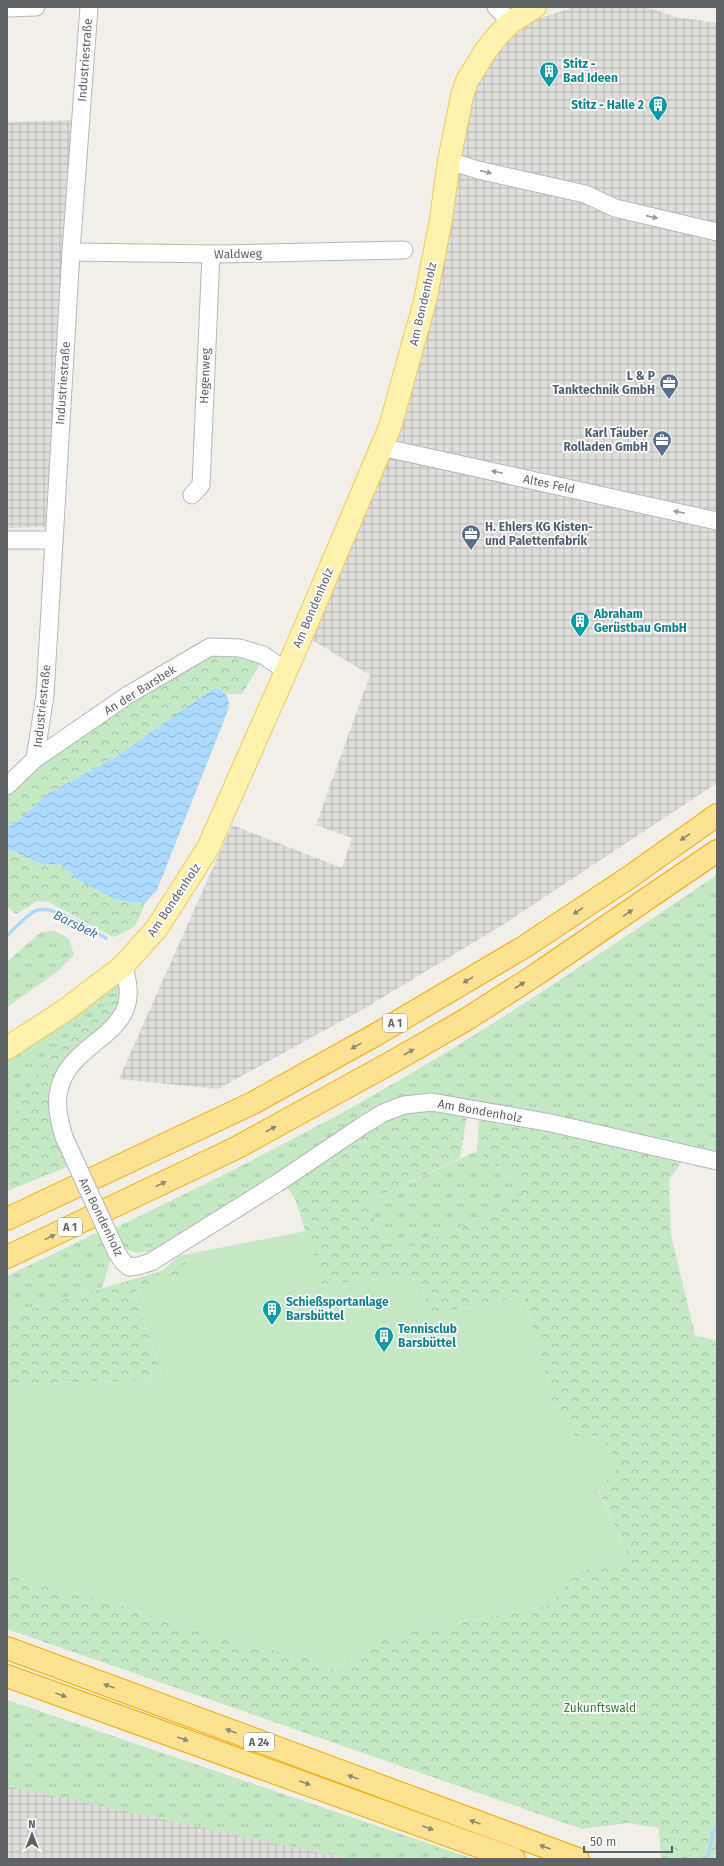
<svg xmlns="http://www.w3.org/2000/svg" width="724" height="1866" viewBox="0 0 724 1866" font-family="'Fira Sans',sans-serif">
  <style>
    .industrial { fill: url(#industrial-grid) }
    .grass { fill: url(#grass-tufts) }
    .forest { fill: url(#forest-crowns) }
    .park { fill: #c5e8c5 }
    .water { fill: url(#water-waves) }
    .lines { fill: none; stroke-linecap: round; stroke-linejoin: round }
    .stream { stroke: #aadaff; stroke-width: 3.5 }
    .minor-casing { stroke: #b5b8bc; stroke-width: 19 }
    .major-casing { stroke: #f2c960; stroke-width: 24 }
    .highway-casing { stroke: #f9ab00; stroke-width: 24 }
    .minor { stroke: #fff; stroke-width: 17 }
    .major { stroke: #fff2af; stroke-width: 22 }
    .highway { stroke: #fde293; stroke-width: 22 }
    .minor-bridge-casing { stroke: #b5b8bc; stroke-width: 19; stroke-linecap: butt }
    .minor-bridge { stroke: #fff; stroke-width: 17 }
    .oneway { fill: #979a9d }
    .oneway2 { fill: #8e8975 }
    .labels { text-anchor: middle; stroke-width: 3.5; stroke-linejoin: round; paint-order: stroke }
    .shield { fill: #fff; stroke: #8f9295; stroke-width: 1 }
    .shield-label { font-size: 11px; font-weight: bold; fill: #5f6368 }
    .street-label { font-size: 12px; fill: #5f6368; stroke: #fff }
    .culture-label { font-size: 12px; font-weight: bold; fill: #0d838f; stroke: #fff; text-anchor: start }
    .service-label { font-size: 12px; font-weight: bold; fill: #4e5e75; stroke: #fff; text-anchor: end }
    .park-label { font-size: 12px; fill: #348238; stroke: #fff }
    .water-label { font-size: 13px; font-style: italic; fill: #4174aa; stroke: #fff }
  </style>
  <defs>
    <pattern id="industrial-grid" width="8" height="8" patternUnits="userSpaceOnUse"><rect width="8" height="8" fill="#e0deda"/><path d="M0 4h8M4 0v8" fill="none" stroke="#b9b8b5"/></pattern>
    <pattern id="grass-tufts" width="24" height="20" patternUnits="userSpaceOnUse"><rect width="24" height="20" fill="#c5e8c5"/><path d="M3 7l-1-3M5 7V3M7 7l1-3M15 17l-1-3M17 17v-4M19 17l1-3" fill="none" stroke="#a3c0a4"/></pattern>
    <pattern id="forest-crowns" width="20" height="18" patternUnits="userSpaceOnUse"><rect width="20" height="18" fill="#c5e8c5"/><path d="M2 6a3 3 0 1 1 6 0M12 15a3 3 0 1 1 6 0" fill="none" stroke="#a3c0a4"/></pattern>
    <pattern id="water-waves" width="16" height="10" patternUnits="userSpaceOnUse"><rect width="16" height="10" fill="#aadaff"/><path d="M0 5q4-4 8 0t8 0" fill="none" stroke="#8eb4d2"/></pattern>
  </defs>
  <rect width="100%" height="100%" fill="#f1efe8"/>
  <g class="industrial">
    <polygon points="575,7 646,7 676,17 717,23 717,783 504,924 365,1008 218,1089 119,1079 232,825 342,868 352,838 316,825 370,675 309,638 397,428 467,100 487,60 509,39 537,19"/>
    <polygon points="75,120 45,527 7,528 7,122"/>
    <polygon points="7,1786 350,1859 7,1859"/>
  </g>
  <g class="grass">
    <path d="M717 875V1158L433 1097 314 1149 155 1251C128 1255 126 1252 113 1229 214 1180 314 1131 410 1074 515 1012 616 943 717 875Z"/>
    <polygon points="55,931 69,939 74,955 57,972 7,1007 7,962 41,932"/>
    <polygon points="120,981 124,995 51,1053 32,1081 19,1109 7,1116 7,1059 23,1050"/>
    <polygon points="477,1151 523,1185 523,1194 491,1215 390,1255 367,1202"/>
    <polygon points="99,1232 111,1258 102,1288 7,1316 7,1276"/>
    <polygon points="7,1700 436,1846 432,1859 350,1859 7,1786"/>
  </g>
  <g class="forest">
    <polygon points="213,650 263,659 242,694 227,694 221,689 114,758 49,793 25,815 7,828 7,793 56,752"/>
    <path d="M7 848 43 865 60 864 78 880 129 902 145 903C135 928 138 927 113 937L49 902 37 901 16 914 7 906Z"/>
    <polygon points="124,995 113,1020 63,1062 53,1082 50,1099 52,1124 67,1167 7,1191 7,1116 19,1109 32,1081 51,1053 110,1001"/>
    <polygon points="425,1111 467,1115 460,1158 367,1202 390,1255 491,1215 522,1194 523,1185 477,1151 479,1117 686,1157 669,1179 671,1235 695,1335 717,1341 717,1859 661,1859 659,1828 628,1823 582,1829 7,1629 7,1571 27,1582 102,1599 215,1636 302,1657 337,1670 373,1639 548,1605 580,1571 629,1559 575,1436 555,1411 524,1296 429,1315 421,1280 409,1276 322,1285 296,1201 286,1185 386,1120 406,1112"/>
    <polygon points="179,1256 193,1270 134,1292 163,1380 7,1384 7,1316 162,1271"/>
    <polygon points="436,1846 474,1859 432,1859"/>
  </g>
  <polygon class="park" points="306,1231 322,1285 409,1276 421,1280 429,1315 524,1296 555,1410 575,1436 602,1436 619,1466 598,1490 629,1559 580,1571 548,1605 373,1639 337,1670 302,1657 215,1636 102,1599 27,1582 7,1571 7,1384 163,1380 134,1292 192,1270 179,1256"/>
  <path class="water" d="M213 689H221C228 695 230 701 228 710L157 890 145 903 129 902 113 898 78 880 60 864 43 865 7 848V828L25 815 49 793 114 758Z"/>
  <g class="lines">
    <g class="stream">
      <path d="M7 936C14 929 27 915 35 911 52 903 91 930 106 938"/>
      <polyline points="708,1859 713,1831 717,1829"/>
    </g>
    <defs>
      <g id="minor">
        <polyline points="496,7 511,22"/>
        <polyline points="7,8 36,7"/>
        <polyline points="449,161 478,170 585,194 615,208 717,232"/>
        <polyline points="71,252 218,254 404,250"/>
        <polyline points="381,447 717,521"/>
        <polyline points="192,495 201,485 211,254"/>
        <polyline points="7,540 54,540"/>
        <polyline points="35,759 45,695 71,252 89,7"/>
        <polyline points="7,786 35,759 128,695 210,647 240,648 263,655 286,671"/>
        <path d="M64 1137C60 1124 56 1109 58 1095 66 1036 150 1039 123 966"/>
        <polyline points="117,1253 123,1262 129,1267 138,1266 151,1262 276,1184 362,1126 383,1113 404,1105 432,1102 551,1123 717,1161"/>
      </g>
      <polyline id="major" points="7,1048 67,1009 123,966 157,928 208,848 298,644 390,427 425,301 441,219 449,161 462,96 467,81 486,50 499,34 511,22 535,7"/>
      <g id="highway">
        <polyline points="7,1219 253,1103 377,1034 524,947 631,876 717,815"/>
        <polyline points="7,1257 236,1148 394,1061 467,1019 537,974 717,851"/>
        <polyline points="7,1648 578,1859"/>
        <polyline points="7,1676 514,1859"/>
      </g>
    </defs>
    <use href="#minor" class="minor-casing"/>
    <use href="#major" class="major-casing"/>
    <use href="#highway" class="highway-casing"/>
    <use href="#minor" class="minor"/>
    <use href="#major" class="major"/>
    <use href="#highway" class="highway"/>
    <defs>
      <polyline id="minor-bridge" points="64,1137 117,1253"/>
    </defs>
    <use href="#minor-bridge" class="minor-bridge-casing"/>
    <use href="#minor-bridge" class="minor-bridge"/>
  </g>
  <defs><path id="oneway-solid" d="M-6-.8H1V-3.2L6.5 0L1 3.2V.8H-6Z"/></defs>
  <g class="oneway">
    <use href="#oneway-solid" transform="translate(486 172) rotate(13)"/>
    <use href="#oneway-solid" transform="translate(652 217) rotate(13)"/>
    <use href="#oneway-solid" transform="translate(497 472) rotate(-168)"/>
    <use href="#oneway-solid" transform="translate(679 512) rotate(-168)"/>
  </g>
  <g class="oneway2">
    <use href="#oneway-solid" transform="translate(685 837) rotate(145)"/>
    <use href="#oneway-solid" transform="translate(578 911) rotate(146)"/>
    <use href="#oneway-solid" transform="translate(628 913) rotate(-34)"/>
    <use href="#oneway-solid" transform="translate(468 980) rotate(149)"/>
    <use href="#oneway-solid" transform="translate(520 985) rotate(-33)"/>
    <use href="#oneway-solid" transform="translate(356 1046) rotate(151)"/>
    <use href="#oneway-solid" transform="translate(409 1052) rotate(-30)"/>
    <use href="#oneway-solid" transform="translate(271 1129) rotate(-28)"/>
    <use href="#oneway-solid" transform="translate(161 1184) rotate(-26)"/>
    <use href="#oneway-solid" transform="translate(50 1237) rotate(-26)"/>
    <use href="#oneway-solid" transform="translate(109 1686) rotate(-160)"/>
    <use href="#oneway-solid" transform="translate(61 1695) rotate(20)"/>
    <use href="#oneway-solid" transform="translate(231 1731) rotate(-160)"/>
    <use href="#oneway-solid" transform="translate(183 1739) rotate(20)"/>
    <use href="#oneway-solid" transform="translate(353 1777) rotate(-160)"/>
    <use href="#oneway-solid" transform="translate(305 1783) rotate(20)"/>
    <use href="#oneway-solid" transform="translate(475 1822) rotate(-160)"/>
    <use href="#oneway-solid" transform="translate(428 1828) rotate(20)"/>
    <use href="#oneway-solid" transform="translate(545 1847) rotate(-160)"/>
  </g>
  <defs>
    <symbol id="building-pin" viewBox="-11 -11 22 30"><path d="M0 17L-7.5 6A9.5 9.5 0 1 1 7.5 6Z" fill="#0f9aa8" stroke="#fff"/><path d="M-4-6H4V6H1V3H-1V6H-4ZM-2.5-4.3h1.7v1.8h-1.7ZM.8-4.3h1.7v1.8H.8ZM-2.5-1h1.7V.8h-1.7ZM.8-1h1.7V.8H.8Z" fill="#fff"/></symbol>
    <symbol id="office-pin" viewBox="-11 -11 22 30"><path d="M0 17L-7.5 6A9.5 9.5 0 1 1 7.5 6Z" fill="#5c6f8a" stroke="#fff"/><path d="M-6-3h4V-5.5h4V-3h4V5H-6ZM-1-4.5V-3h2v-1.5ZM-6 0V1H6V0Z" fill="#fff"/></symbol>
  </defs>
  <g fill-rule="evenodd">
    <use href="#building-pin" x="538" y="60" width="22" height="30"/>
    <use href="#building-pin" x="647" y="94" width="22" height="30"/>
    <use href="#office-pin" x="658" y="372" width="22" height="30"/>
    <use href="#office-pin" x="651" y="429" width="22" height="30"/>
    <use href="#office-pin" x="460" y="523" width="22" height="30"/>
    <use href="#building-pin" x="569" y="610" width="22" height="30"/>
    <use href="#building-pin" x="261" y="1298" width="22" height="30"/>
    <use href="#building-pin" x="373" y="1325" width="22" height="30"/>
  </g>
  <g class="labels">
    <g class="shield">
      <rect x="383" y="1014" width="24" height="18" rx="3"/>
      <rect x="58" y="1218" width="24" height="18" rx="3"/>
      <rect x="244" y="1733" width="30" height="18" rx="3"/>
    </g>
    <g class="shield-label">
      <text x="395" y="1027">A 1</text>
      <text x="70" y="1231">A 1</text>
      <text x="259" y="1746">A 24</text>
    </g>
    <g class="street-label">
      <text transform="translate(85 60) rotate(-86)" y="4">Industriestraße</text>
      <text transform="translate(238 254) rotate(-1)" y="4">Waldweg</text>
      <text transform="translate(423 304) rotate(-77)" y="4">Am Bondenholz</text>
      <text transform="translate(205 376) rotate(-88)" y="4">Hegenweg</text>
      <text transform="translate(63 383) rotate(-86)" y="4">Industriestraße</text>
      <text transform="translate(549 484) rotate(12)" y="4">Altes Feld</text>
      <text transform="translate(313 608) rotate(-67)" y="4">Am Bondenholz</text>
      <text transform="translate(140 690) rotate(-32)" y="4">An der Barsbek</text>
      <text transform="translate(42 706) rotate(-84)" y="4">Industriestraße</text>
      <text transform="translate(174 900) rotate(-56)" y="4">Am Bondenholz</text>
      <text transform="translate(480 1111) rotate(10)" y="4">Am Bondenholz</text>
      <text transform="translate(101 1217) rotate(64)" y="4">Am Bondenholz</text>
    </g>
    <g class="culture-label">
      <text x="563" y="68">Stitz -<tspan x="563" dy="14">Bad Ideen</tspan></text>
      <text x="644" y="109" text-anchor="end">Stitz - Halle 2</text>
      <text x="594" y="618">Abraham<tspan x="594" dy="14">Gerüstbau GmbH</tspan></text>
      <text x="286" y="1306">Schießsportanlage<tspan x="286" dy="14">Barsbüttel</tspan></text>
      <text x="398" y="1333">Tennisclub<tspan x="398" dy="14">Barsbüttel</tspan></text>
    </g>
    <g class="service-label">
      <text x="655" y="380">L &amp; P<tspan x="655" dy="14">Tanktechnik GmbH</tspan></text>
      <text x="648" y="437">Karl Täuber<tspan x="648" dy="14">Rolladen GmbH</tspan></text>
      <text x="485" y="531" text-anchor="start">H. Ehlers KG Kisten-<tspan x="485" dy="14">und Palettenfabrik</tspan></text>
    </g>
    <g class="park-label">
      <text x="600" y="1712">Zukunftswald</text>
    </g>
    <g class="water-label">
      <text transform="translate(76 924) rotate(26)" y="5">Barsbek</text>
    </g>
  </g>
  <rect width="724" height="1866" fill="none" stroke="#5f6368" stroke-width="16"/>
  <g transform="translate(32 1834)" stroke="#ffffff" stroke-width="3" paint-order="stroke">
  <path d="M0-3L7 15L0 10L-7 15Z" fill="#5f6368"/>
  <text y="-6" font-size="11" font-weight="bold" text-anchor="middle" fill="#5f6368">N</text>
  </g>
  <path d="M584 1846v6h88v-6" fill="none" stroke="#5f6368" stroke-width="2"/>
  <text x="590" y="1846" font-size="12" fill="#5f6368" stroke="#ffffff" stroke-width="3" paint-order="stroke">50 m</text>
</svg>
